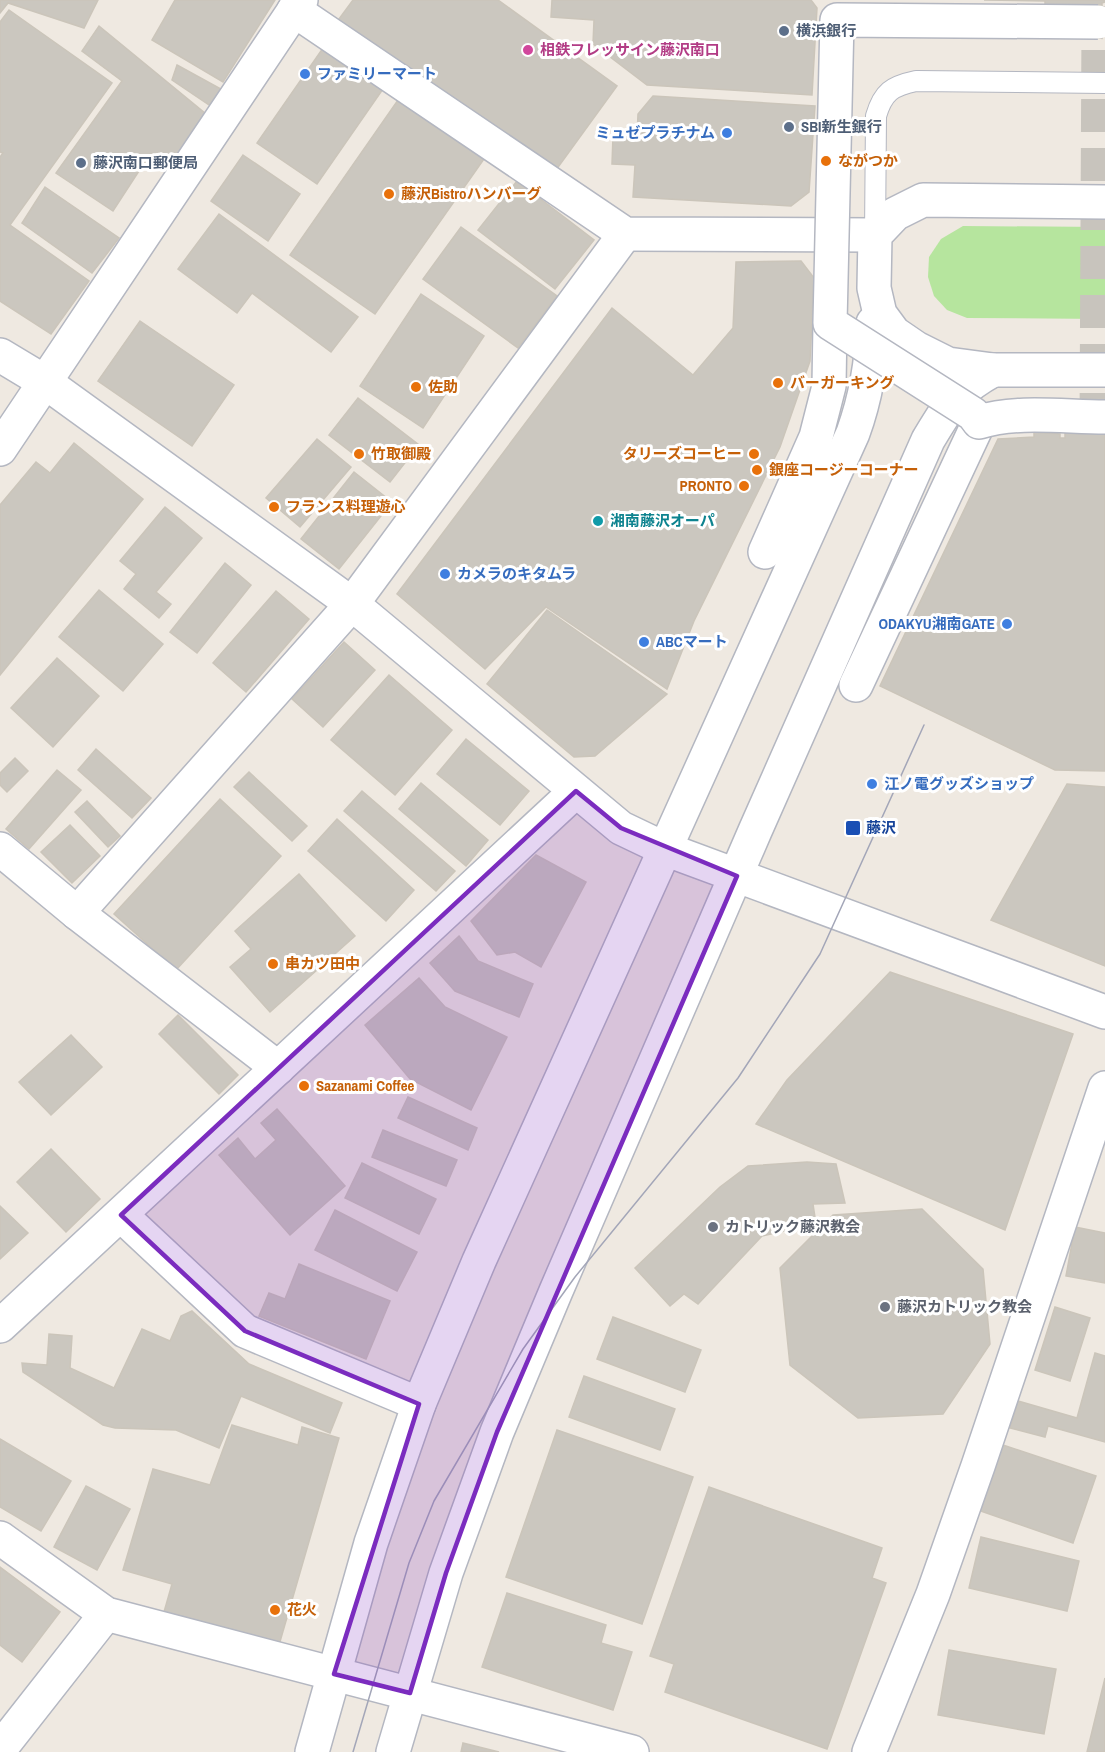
<svg xmlns="http://www.w3.org/2000/svg" width="1105" height="1752" viewBox="0 0 1105 1752" font-family="'Archivo Narrow','Noto Sans JP',sans-serif">
  <style>
    .green { fill: #b6e59e }
    .building { fill: #cbc7bf; stroke: #cbc5ba; stroke-width: 1.5 }
    .lines { fill: none; stroke-linecap: round; stroke-linejoin: round }
    .street-tunnel { stroke: #c8c4bd; stroke-width: 33; stroke-dasharray: 33 16; stroke-linecap: butt }
    .lane-casing { stroke: #b4b7c1; stroke-width: 22 }
    .street-casing { stroke: #b4b7c1; stroke-width: 36 }
    .secondary-casing { stroke: #b4b7c1; stroke-width: 36 }
    .lane { stroke: #fff; stroke-width: 20 }
    .street { stroke: #fff; stroke-width: 33 }
    .secondary { stroke: #fff; stroke-width: 33 }
    .tram { stroke: #a3a6b8; stroke-width: 1.5 }
    .street-bridge-casing { stroke: #b4b7c1; stroke-width: 36; stroke-linecap: butt }
    .street-bridge { stroke: #fff; stroke-width: 33 }
    .marked { fill: #7b2cbf; fill-opacity: 0.2; stroke: #7b2cbf; stroke-width: 4.5; stroke-linejoin: round }
    .service-dot { fill: #5c6f8a; stroke: #fff; stroke-width: 2 }
    .hotel-dot { fill: #d1479c; stroke: #fff; stroke-width: 2 }
    .shop-dot { fill: #3f7fe0; stroke: #fff; stroke-width: 2 }
    .food-dot { fill: #e8710a; stroke: #fff; stroke-width: 2 }
    .culture-dot { fill: #0f9aa8; stroke: #fff; stroke-width: 2 }
    .transit-dot { fill: #1a4fb4; stroke: #fff; stroke-width: 2 }
    .worship-dot { fill: #6b7280; stroke: #fff; stroke-width: 2 }
    .labels { text-anchor: middle; stroke-width: 6; stroke-linejoin: round; paint-order: stroke }
    .service-label { font-size: 15px; font-weight: bold; fill: #4e5e75; stroke: #fff; text-anchor: start }
    .hotel-label { font-size: 15px; font-weight: bold; fill: #b23c85; stroke: #fff; text-anchor: start }
    .shop-label { font-size: 15px; font-weight: bold; fill: #366cbe; stroke: #fff; text-anchor: start }
    .food-label { font-size: 15px; font-weight: bold; fill: #c56008; stroke: #fff; text-anchor: start }
    .culture-label { font-size: 15px; font-weight: bold; fill: #0d838f; stroke: #fff; text-anchor: start }
    .transit-label { font-size: 15px; font-weight: bold; fill: #164399; stroke: #fff; text-anchor: start }
    .worship-label { font-size: 15px; font-weight: bold; fill: #5b616d; stroke: #fff; text-anchor: start }
  </style>
  <rect width="100%" height="100%" fill="#efe9e1"/>
  <polygon class="green" points="963,226 1105,227 1105,319 967,318 947,310 934,296 928,277 929,257 941,239"/>
  <g class="building">
    <polygon points="0,0 98,0 84,28 8,3 0,13"/>
    <polygon points="175,0 275,0 223,82 152,40"/>
    <polygon points="353,0 498,0 617,86 556,170 336,23"/>
    <polygon points="552,0 811,0 817,8 812,95 647,85 593,44 594,20 551,17"/>
    <polygon points="984,0 1105,0 1105,2 1102,3 1102,11 1045,11 1045,1"/>
    <polygon points="9,10 112,83 10,225 89,281 51,334 0,301 0,157 3,153 0,152 0,22"/>
    <polygon points="99,26 206,114 174,168 150,154 113,211 56,173 122,81 82,51"/>
    <polygon points="323,48 383,89 317,184 257,143"/>
    <polygon points="177,65 221,89 212,107 172,80"/>
    <polygon points="653,96 815,106 809,192 791,206 633,197 635,165 612,164 613,136 637,137 638,114"/>
    <polygon points="398,100 484,159 375,314 290,255"/>
    <polygon points="243,155 300,194 268,241 211,201"/>
    <polygon points="517,181 594,240 555,289 478,230"/>
    <polygon points="45,187 119,238 92,273 22,223"/>
    <polygon points="219,214 358,317 331,352 252,293 237,313 178,269"/>
    <polygon points="461,227 557,296 518,348 423,279"/>
    <polygon points="801,261 814,278 810,361 780,447 694,621 667,689 546,607 485,669 397,594 612,308 693,375 733,328 736,262"/>
    <polygon points="421,294 484,336 423,428 360,386"/>
    <polygon points="140,321 234,385 192,446 98,381"/>
    <polygon points="358,398 419,445 390,482 329,435"/>
    <polygon points="1065,426 1105,426 1105,771 1055,770 880,686 998,439 1034,437 1034,432 1060,434 1060,438 1065,438"/>
    <polygon points="317,439 351,467 300,527 266,498"/>
    <polygon points="74,443 143,499 0,675 0,505 36,462 50,473"/>
    <polygon points="354,472 392,502 339,569 301,539"/>
    <polygon points="165,507 202,538 156,592 171,604 159,618 124,589 136,574 120,561"/>
    <polygon points="225,563 251,585 197,653 170,632"/>
    <polygon points="99,590 163,644 123,691 59,637"/>
    <polygon points="276,591 309,619 246,692 213,663"/>
    <polygon points="547,610 667,694 595,756 574,757 487,684"/>
    <polygon points="344,642 375,670 323,727 292,699"/>
    <polygon points="57,658 99,696 53,747 11,708"/>
    <polygon points="389,675 452,730 395,795 331,740"/>
    <polygon points="466,739 529,791 500,825 437,774"/>
    <polygon points="96,749 151,798 132,818 78,770"/>
    <polygon points="15,758 28,771 7,792 0,785 0,773"/>
    <polygon points="57,770 81,790 29,849 6,829"/>
    <polygon points="249,772 307,826 292,841 234,787"/>
    <polygon points="421,783 488,840 466,866 399,809"/>
    <polygon points="1067,784 1105,787 1105,966 991,920"/>
    <polygon points="362,791 455,871 436,891 344,811"/>
    <polygon points="220,799 281,856 176,970 114,914"/>
    <polygon points="87,801 120,836 108,847 75,812"/>
    <polygon points="337,819 414,890 386,921 308,851"/>
    <polygon points="70,825 100,856 72,883 41,852"/>
    <polygon points="536,855 586,882 541,967 515,952 497,955 471,921"/>
    <polygon points="299,874 355,936 270,1012 230,967 251,949 235,931"/>
    <polygon points="459,936 478,961 533,984 519,1017 455,991 430,963"/>
    <polygon points="890,972 1073,1034 1005,1230 756,1124 787,1080"/>
    <polygon points="419,978 445,1007 507,1037 471,1110 410,1079 365,1025"/>
    <polygon points="178,1015 238,1075 219,1094 159,1034"/>
    <polygon points="71,1035 102,1067 51,1115 19,1082"/>
    <polygon points="408,1097 477,1128 468,1150 398,1118"/>
    <polygon points="277,1109 345,1186 290,1235 219,1155 238,1138 255,1159 276,1140 261,1123"/>
    <polygon points="383,1130 457,1160 446,1186 372,1157"/>
    <polygon points="51,1149 100,1199 66,1232 17,1182"/>
    <polygon points="807,1162 836,1164 845,1203 813,1204 816,1224 762,1236 698,1304 684,1294 670,1306 635,1268 720,1187 748,1166"/>
    <polygon points="362,1163 436,1199 419,1234 345,1198"/>
    <polygon points="0,1206 28,1233 0,1259"/>
    <polygon points="922,1209 983,1269 990,1344 943,1414 858,1418 790,1365 780,1268 833,1215"/>
    <polygon points="335,1210 417,1252 397,1291 315,1250"/>
    <polygon points="1075,1227 1105,1233 1105,1283 1066,1276"/>
    <polygon points="299,1264 390,1301 366,1359 259,1316 269,1293 285,1299"/>
    <polygon points="1055,1307 1090,1318 1070,1381 1035,1370"/>
    <polygon points="192,1311 249,1364 342,1403 330,1433 241,1396 219,1448 176,1430 115,1428 103,1425 23,1372 22,1363 47,1365 49,1334 72,1336 70,1368 114,1388 142,1329 170,1341 181,1316"/>
    <polygon points="613,1317 701,1350 685,1392 597,1359"/>
    <polygon points="1095,1353 1105,1356 1105,1442 1048,1426 1045,1437 1010,1428 1018,1401 1077,1418"/>
    <polygon points="584,1376 675,1409 660,1450 569,1417"/>
    <polygon points="232,1425 298,1445 302,1427 339,1438 279,1645 164,1612 172,1584 123,1570 153,1469 210,1485"/>
    <polygon points="557,1430 693,1477 642,1624 506,1577"/>
    <polygon points="0,1439 71,1481 41,1531 0,1507"/>
    <polygon points="997,1443 1096,1476 1073,1543 975,1509"/>
    <polygon points="86,1486 130,1509 97,1570 54,1547"/>
    <polygon points="709,1487 882,1548 872,1578 886,1583 827,1749 665,1692 674,1664 650,1656"/>
    <polygon points="981,1537 1079,1561 1067,1611 969,1588"/>
    <polygon points="0,1567 60,1612 22,1662 0,1645"/>
    <polygon points="507,1593 606,1625 601,1643 632,1652 613,1710 482,1667"/>
    <polygon points="949,1650 1056,1669 1044,1734 938,1715"/>
    <polygon points="1105,1678 1105,1752 1087,1752"/>
    <polygon points="463,1743 499,1752 461,1752"/>
  </g>
  <g class="lines">
    <polyline class="street-tunnel" points="1096,426 1098,22 1105,23"/>
    <defs>
      <path id="lane" d="M875 235 876 116C883 92 892 86 916 81L1105 83"/>
      <g id="street">
        <polyline points="294,10 625,234 875,235"/>
        <polyline points="0,355 45,382 352,604 621,828 665,849 1105,1012"/>
        <polyline points="0,449 301,0"/>
        <polyline points="765,552 816,437 829,386 830,323"/>
        <polyline points="856,685 979,422"/>
        <polyline points="0,849 77,913 278,1068"/>
        <polyline points="77,913 352,604 625,234"/>
        <polyline points="121,1215 245,1331 419,1404"/>
        <polyline points="0,1326 576,791"/>
        <polyline points="0,1538 106,1614 632,1752"/>
        <polyline points="0,1749 106,1614"/>
        <path d="M312 1752 371 1543 419 1404 479 1261 853 433C866 397 872 362 873 323"/>
        <path d="M393 1752 446 1573 497 1432 556 1291 755 831 928 440C950 404 955 391 993 370"/>
        <polyline points="869,1752 933,1594 978,1466 1105,1088"/>
      </g>
      <polyline id="secondary" points="1105,202 923,200 895,214 875,235 874,288 880,314 894,333 916,348 948,364 993,370 1105,370"/>
    </defs>
    <use href="#lane" class="lane-casing"/>
    <use href="#street" class="street-casing"/>
    <use href="#secondary" class="secondary-casing"/>
    <use href="#lane" class="lane"/>
    <use href="#street" class="street"/>
    <use href="#secondary" class="secondary"/>
    <polyline class="tram" points="353,1752 409,1563 434,1501 523,1349 575,1277 738,1078 820,954 924,725"/>
    <defs>
      <path id="street-bridge" d="M1098 22 837 20 830 323 973 414 979 422C1018 410 1064 417 1105 417"/>
    </defs>
    <use href="#street-bridge" class="street-bridge-casing"/>
    <use href="#street-bridge" class="street-bridge"/>
  </g>
  <path class="marked" d="M576 791 621 828 737 876 497 1432 446 1573 410 1693 334 1674 419 1404 245 1331 121 1215Z"/>
  <g class="service-dot">
    <circle cx="784" cy="31" r="6"/>
    <circle cx="789" cy="127" r="6"/>
    <circle cx="81" cy="163" r="6"/>
  </g>
  <circle class="hotel-dot" cx="528" cy="50" r="6"/>
  <g class="shop-dot">
    <circle cx="305" cy="74" r="6"/>
    <circle cx="727" cy="133" r="6"/>
    <circle cx="445" cy="574" r="6"/>
    <circle cx="1007" cy="624" r="6"/>
    <circle cx="644" cy="642" r="6"/>
    <circle cx="872" cy="784" r="6"/>
  </g>
  <g class="food-dot">
    <circle cx="826" cy="161" r="6"/>
    <circle cx="389" cy="194" r="6"/>
    <circle cx="778" cy="383" r="6"/>
    <circle cx="416" cy="387" r="6"/>
    <circle cx="359" cy="454" r="6"/>
    <circle cx="754" cy="454" r="6"/>
    <circle cx="757" cy="470" r="6"/>
    <circle cx="744" cy="486" r="6"/>
    <circle cx="274" cy="507" r="6"/>
    <circle cx="273" cy="964" r="6"/>
    <circle cx="304" cy="1086" r="6"/>
    <circle cx="275" cy="1610" r="6"/>
  </g>
  <circle class="culture-dot" cx="598" cy="521" r="6"/>
  <rect class="transit-dot" x="845" y="820" width="16" height="16" rx="3"/>
  <g class="worship-dot">
    <circle cx="713" cy="1227" r="6"/>
    <circle cx="885" cy="1307" r="6"/>
  </g>
  <g class="labels">
    <g class="service-label">
      <text x="796" y="36">横浜銀行</text>
      <text x="801" y="132">SBI新生銀行</text>
      <text x="93" y="168">藤沢南口郵便局</text>
    </g>
    <g class="hotel-label">
      <text x="540" y="55">相鉄フレッサイン藤沢南口</text>
    </g>
    <g class="shop-label">
      <text x="317" y="79">ファミリーマート</text>
      <text x="715" y="138" text-anchor="end">ミュゼプラチナム</text>
      <text x="457" y="579">カメラのキタムラ</text>
      <text x="995" y="629" text-anchor="end">ODAKYU湘南GATE</text>
      <text x="656" y="647">ABCマート</text>
      <text x="884" y="789">江ノ電グッズショップ</text>
    </g>
    <g class="food-label">
      <text x="838" y="166">ながつか</text>
      <text x="401" y="199">藤沢Bistroハンバーグ</text>
      <text x="790" y="388">バーガーキング</text>
      <text x="428" y="392">佐助</text>
      <text x="371" y="459">竹取御殿</text>
      <text x="742" y="459" text-anchor="end">タリーズコーヒー</text>
      <text x="769" y="475">銀座コージーコーナー</text>
      <text x="732" y="491" text-anchor="end">PRONTO</text>
      <text x="286" y="512">フランス料理遊心</text>
      <text x="285" y="969">串カツ田中</text>
      <text x="316" y="1091">Sazanami Coffee</text>
      <text x="287" y="1615">花火</text>
    </g>
    <g class="culture-label">
      <text x="610" y="526">湘南藤沢オーパ</text>
    </g>
    <g class="transit-label">
      <text x="866" y="833">藤沢</text>
    </g>
    <g class="worship-label">
      <text x="725" y="1232">カトリック藤沢教会</text>
      <text x="897" y="1312">藤沢カトリック教会</text>
    </g>
  </g>
</svg>
